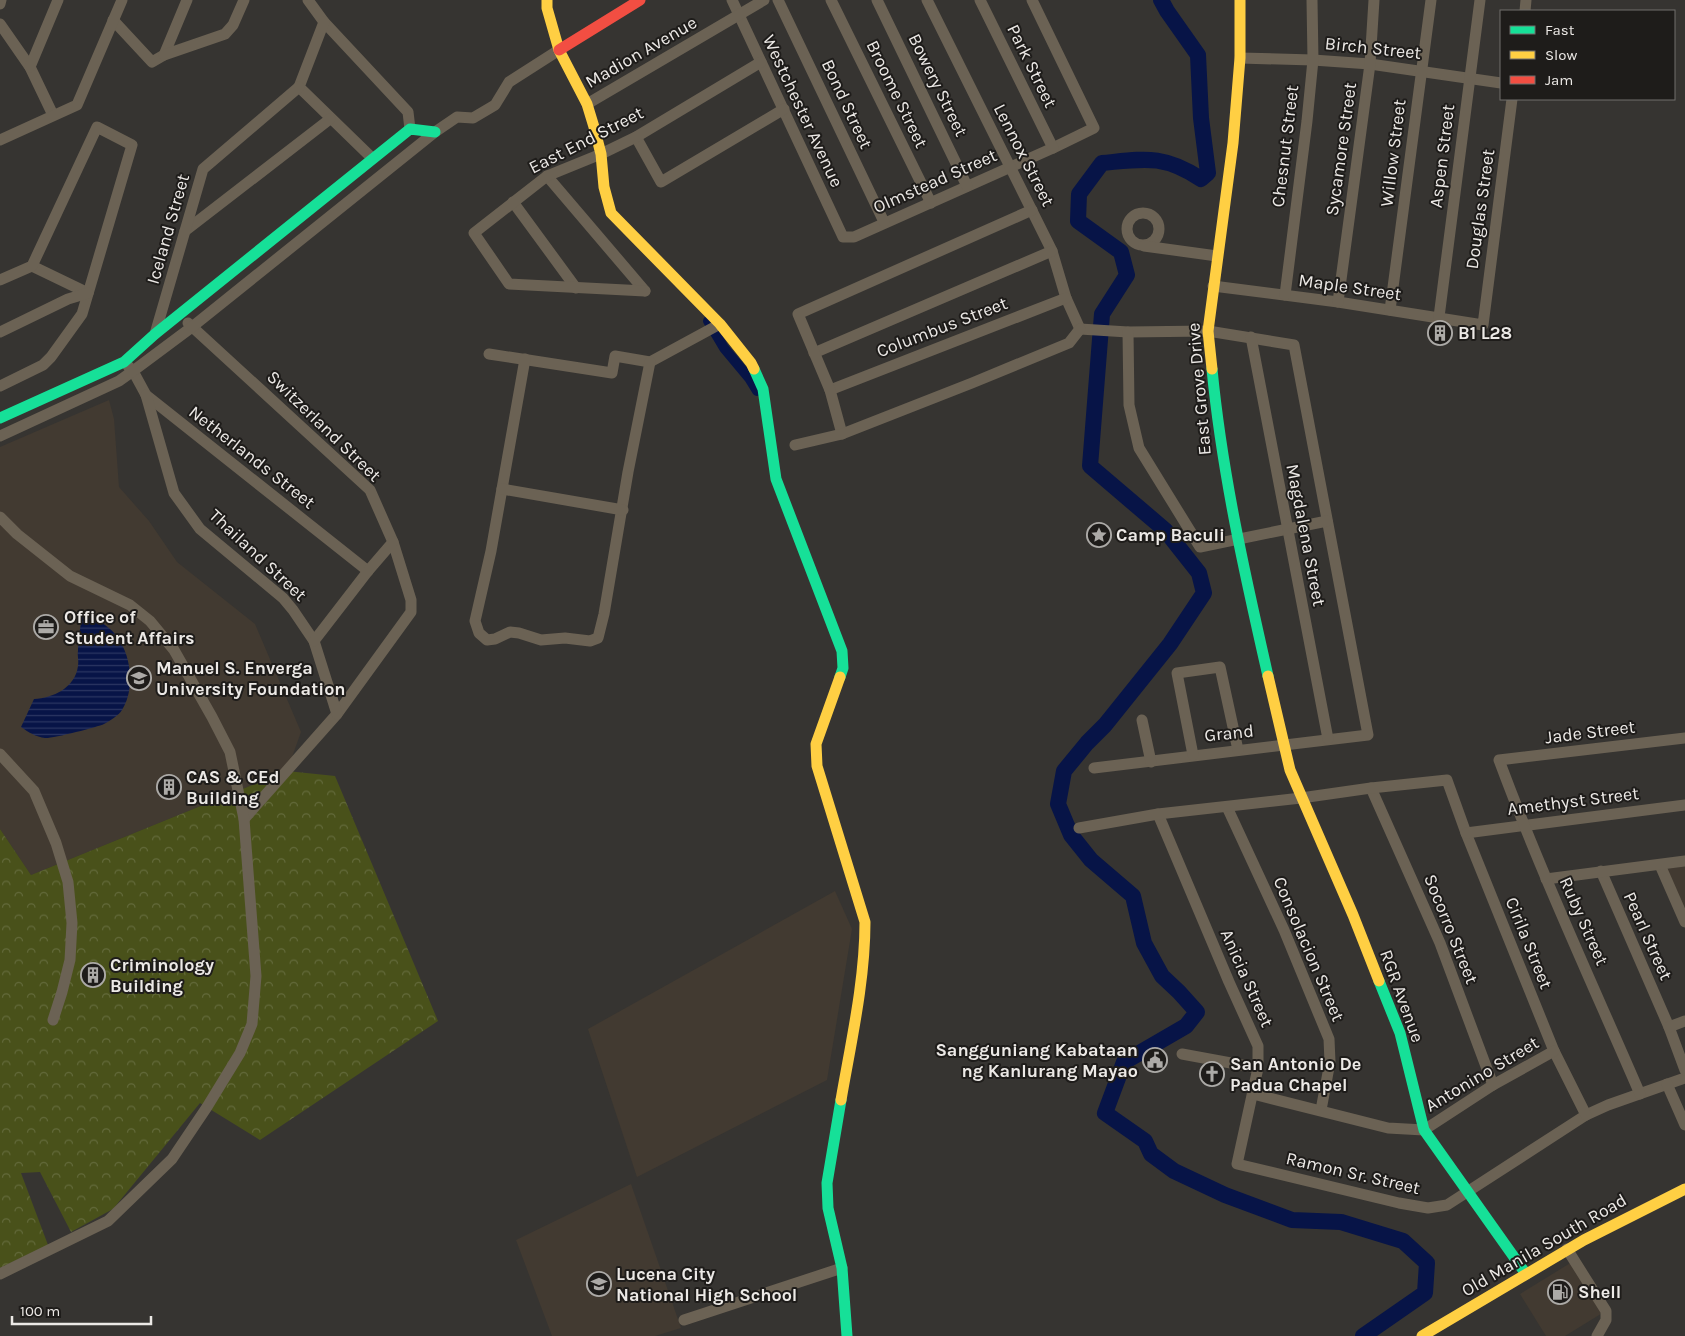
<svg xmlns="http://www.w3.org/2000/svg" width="1685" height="1336" viewBox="0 0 1685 1336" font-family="Karla,sans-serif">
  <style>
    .built { fill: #423a31 }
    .forest { fill: url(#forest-crowns) }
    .water { fill: url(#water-rules) }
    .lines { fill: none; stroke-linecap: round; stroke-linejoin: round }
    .canal { stroke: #071447; stroke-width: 10 }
    .river { stroke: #071447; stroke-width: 16 }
    .street { stroke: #6b6254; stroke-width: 11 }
    .fast { stroke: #16e098; stroke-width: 11 }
    .slow { stroke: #ffcf43; stroke-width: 11 }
    .jam { stroke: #f24e42; stroke-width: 11 }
    .labels { text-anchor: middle; stroke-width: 4; stroke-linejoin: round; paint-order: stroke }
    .street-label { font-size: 18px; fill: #ece9e6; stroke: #1e1c1a }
    .poi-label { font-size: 18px; font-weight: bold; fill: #ece9e6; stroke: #1e1c1a; text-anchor: start }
  </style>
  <defs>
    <pattern id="forest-crowns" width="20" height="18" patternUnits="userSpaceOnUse" patternTransform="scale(1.25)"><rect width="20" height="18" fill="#49511a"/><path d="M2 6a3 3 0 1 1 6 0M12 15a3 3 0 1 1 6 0" fill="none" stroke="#636a3b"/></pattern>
    <pattern id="water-rules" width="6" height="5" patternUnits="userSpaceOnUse" patternTransform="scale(1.25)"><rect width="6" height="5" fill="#071447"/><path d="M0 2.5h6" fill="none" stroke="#2b3662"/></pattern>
  </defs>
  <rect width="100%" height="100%" fill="#363431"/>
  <g class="built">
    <polygon points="109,400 114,419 119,487 149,521 177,562 255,624 301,732 287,771 31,875 0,829 0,447"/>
    <polygon points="1685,866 1685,912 1666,869"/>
    <polygon points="835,891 852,929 827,1080 637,1177 588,1029"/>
    <polygon points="631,1184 681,1328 655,1336 552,1336 516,1240"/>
    <polygon points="1572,1262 1604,1312 1565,1336 1546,1336 1520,1294"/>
  </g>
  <polygon class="forest" points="287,771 335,776 438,1021 260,1140 200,1103 113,1209 71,1232 40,1172 21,1173 48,1245 0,1268 0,829 31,875"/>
  <path class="water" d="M83 615C94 618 108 625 115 634 131 653 136 688 122 710 119 715 110 721 104 724 98 727 51 739 45 738 36 737 28 732 21 727L34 699C53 698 75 688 78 666 79 661 77 655 78 650 78 639 80 626 83 615Z"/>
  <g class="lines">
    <polyline class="canal" points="708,321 724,348 749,378 757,391"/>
    <path class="river" d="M1161 0 1167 11 1198 55 1201 118 1208 173 1201 179C1163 154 1144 159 1102 163L1079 194 1078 221 1121 252 1127 275 1102 314 1090 466 1165 530 1199 573 1204 593 1170 644 1105 725 1087 743 1064 771 1058 804 1071 835 1091 860 1133 896 1144 943 1162 976 1179 992 1197 1012 1186 1026 1124 1062 1105 1113 1145 1141 1151 1154 1174 1171 1225 1195 1292 1220 1341 1222 1403 1241 1427 1263 1425 1293 1363 1336"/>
    <g class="street">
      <polyline points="308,0 324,22 408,112 410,129"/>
      <polyline points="732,0 843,237 854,237 1053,148 1094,128 1032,0"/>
      <polyline points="778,0 884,222"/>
      <polyline points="831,0 931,203"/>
      <polyline points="877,0 967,186"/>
      <polyline points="927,0 1052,251 1066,298 1080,329"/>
      <polyline points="980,0 1053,148"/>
      <polyline points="0,4 1,0"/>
      <polyline points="1525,11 1526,0"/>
      <polyline points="113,20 152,62 164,55 187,0"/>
      <polyline points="324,22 299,87 372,158"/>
      <polyline points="0,24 30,67 53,115"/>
      <polyline points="164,55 225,34 233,25 244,0"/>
      <polyline points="1240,58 1313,60 1370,64 1501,83"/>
      <polyline points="30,67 58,0"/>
      <polyline points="587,104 764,0"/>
      <polyline points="636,137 661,182 784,109"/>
      <polyline points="0,140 77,105 122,0"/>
      <polyline points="547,176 645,291"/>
      <polyline points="513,202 576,288"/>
      <circle cx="1143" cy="229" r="16"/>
      <polyline points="185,231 330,119"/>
      <polyline points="1144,246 1217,256"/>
      <polyline points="32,266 88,293"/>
      <polyline points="0,280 32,266 97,127 132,145 82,314 51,357 43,365 0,386"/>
      <polyline points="1213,286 1338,302 1483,325 1512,99"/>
      <polyline points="645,291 509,284 474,233 547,176 601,154 636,137 761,62"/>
      <polyline points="1285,295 1307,121 1313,60 1312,0"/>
      <polyline points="1338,302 1370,64 1374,0"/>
      <polyline points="1390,310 1431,0"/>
      <polyline points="1439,317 1480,0"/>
      <polyline points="188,323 370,490 393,542 411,600 411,612 337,714 244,819"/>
      <polyline points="1080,329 1128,332 1208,331 1294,345 1368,735 1094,768"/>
      <polyline points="0,332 68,299 88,293"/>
      <polyline points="1128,332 1129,405 1139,448 1200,547 1327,521"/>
      <polyline points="155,334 203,169 299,87"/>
      <polyline points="1251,337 1328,739"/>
      <polyline points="814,353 1052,251"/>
      <polyline points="489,354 612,373 615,356 650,362 720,324"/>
      <polyline points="525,359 491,551 475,621 479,633 487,640 495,639 510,632 519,633 541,640 565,638 590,641 598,638 604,614 628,472 650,362"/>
      <polyline points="128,366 133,371 146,395 368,571"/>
      <polyline points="830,390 1066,298"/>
      <polyline points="146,395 174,493 200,529 283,598 293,610 314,641 337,714"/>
      <polyline points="842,434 830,390 798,314 1032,210"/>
      <polyline points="0,436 119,381 133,371 192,327 435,132 457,117 473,118 495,105 509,82 559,50"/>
      <polyline points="795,445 842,434 972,383 1069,343 1080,329"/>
      <polyline points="502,489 623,510"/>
      <polyline points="0,517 17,534 70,576 130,605 150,621 174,650 212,717 230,752 244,819 256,976 252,1024 240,1053 207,1107 172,1159 108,1221 0,1274"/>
      <polyline points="314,641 368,571 393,542"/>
      <polyline points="1142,720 1151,762"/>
      <polyline points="0,754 34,791 56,843 68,882 72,923 70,960 62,992 53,1020"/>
      <polyline points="1193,755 1177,673 1220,667 1238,750"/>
      <polyline points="1371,788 1440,943 1493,1085"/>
      <polyline points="1227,807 1284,930 1329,1039 1330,1062 1321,1110"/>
      <polyline points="1158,814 1229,982 1258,1046 1258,1068 1237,1164 1399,1203 1428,1208 1447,1205 1586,1115 1608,1105 1685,1078"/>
      <polyline points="1079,828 1158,814 1301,798 1371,788 1447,780 1466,833 1554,1051 1586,1115"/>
      <polyline points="1466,833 1685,805"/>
      <polyline points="1660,865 1685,922"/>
      <polyline points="1601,871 1669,1027 1685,1070"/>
      <polyline points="1546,879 1685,861"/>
      <polyline points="1669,1027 1685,1021"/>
      <polyline points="1182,1054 1258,1068"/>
      <polyline points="1667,1084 1685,1125"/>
      <polyline points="1253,1094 1388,1128 1424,1130 1493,1085 1554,1051"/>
      <path d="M1640 1094C1592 983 1541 873 1499 760L1685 738"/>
      <polyline points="1567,1249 1606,1311 1606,1320 1597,1336"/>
      <polyline points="684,1320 842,1268"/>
    </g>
    <g class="fast">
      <polyline points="754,369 763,389 776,479 842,651 843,668 840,677"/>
      <path d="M1212 369C1222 473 1245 575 1268 676"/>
      <polyline points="0,418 124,362 155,334 410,129 435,132"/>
      <polyline points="1379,981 1400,1033 1424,1130 1526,1274"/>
      <polyline points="841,1100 827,1183 828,1208 842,1268 847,1336"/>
    </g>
    <g class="slow">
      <polyline points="547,0 547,8 559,50 587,104 594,127 601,154 604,187 611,213 720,324 751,363 754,369"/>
      <polyline points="1212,369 1208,331 1233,143 1240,58 1240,0"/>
      <polyline points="1268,676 1290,770 1353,915 1379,981"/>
      <path d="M840 677 816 744 817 766 865 922C865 981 851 1042 841 1100"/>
      <polyline points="1422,1336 1584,1240 1685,1189"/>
    </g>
    <polyline class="jam" points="559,50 640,0"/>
  </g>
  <defs>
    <symbol id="building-ring" viewBox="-11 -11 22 22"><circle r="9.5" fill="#1e1c1a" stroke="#acaaa7" stroke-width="1.5"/><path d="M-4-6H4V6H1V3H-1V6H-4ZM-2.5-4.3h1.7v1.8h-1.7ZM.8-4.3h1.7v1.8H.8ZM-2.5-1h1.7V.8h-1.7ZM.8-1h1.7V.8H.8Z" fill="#acaaa7"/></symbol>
    <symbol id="sight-ring" viewBox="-11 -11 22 22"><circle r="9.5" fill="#1e1c1a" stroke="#acaaa7" stroke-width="1.5"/><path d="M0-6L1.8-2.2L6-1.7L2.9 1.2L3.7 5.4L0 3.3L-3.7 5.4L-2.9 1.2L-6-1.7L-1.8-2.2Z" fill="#acaaa7"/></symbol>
    <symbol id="office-ring" viewBox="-11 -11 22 22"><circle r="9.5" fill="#1e1c1a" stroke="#acaaa7" stroke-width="1.5"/><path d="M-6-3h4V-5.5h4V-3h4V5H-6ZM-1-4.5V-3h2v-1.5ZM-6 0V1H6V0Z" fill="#acaaa7"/></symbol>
    <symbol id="university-ring" viewBox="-11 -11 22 22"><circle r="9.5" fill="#1e1c1a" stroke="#acaaa7" stroke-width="1.5"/><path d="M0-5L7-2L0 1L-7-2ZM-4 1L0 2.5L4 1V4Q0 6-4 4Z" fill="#acaaa7"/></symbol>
    <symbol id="civic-ring" viewBox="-11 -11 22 22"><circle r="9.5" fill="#1e1c1a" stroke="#acaaa7" stroke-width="1.5"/><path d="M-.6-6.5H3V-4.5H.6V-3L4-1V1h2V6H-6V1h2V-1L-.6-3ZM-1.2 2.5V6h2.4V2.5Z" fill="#acaaa7"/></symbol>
    <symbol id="church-ring" viewBox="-11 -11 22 22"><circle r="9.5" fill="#1e1c1a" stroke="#acaaa7" stroke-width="1.5"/><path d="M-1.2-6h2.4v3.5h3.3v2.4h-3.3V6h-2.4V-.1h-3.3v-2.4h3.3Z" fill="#acaaa7"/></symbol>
    <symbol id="school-ring" viewBox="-11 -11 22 22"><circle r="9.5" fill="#1e1c1a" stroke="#acaaa7" stroke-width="1.5"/><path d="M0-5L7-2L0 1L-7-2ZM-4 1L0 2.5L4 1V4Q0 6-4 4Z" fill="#acaaa7"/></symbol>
    <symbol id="fuel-ring" viewBox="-11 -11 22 22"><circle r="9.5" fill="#1e1c1a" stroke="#acaaa7" stroke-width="1.5"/><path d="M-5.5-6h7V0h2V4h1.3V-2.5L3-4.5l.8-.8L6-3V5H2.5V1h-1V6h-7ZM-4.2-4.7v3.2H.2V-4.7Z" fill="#acaaa7"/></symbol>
  </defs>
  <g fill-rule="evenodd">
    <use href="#building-ring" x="1426" y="319" width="28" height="28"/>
    <use href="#sight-ring" x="1085" y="521" width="28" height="28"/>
    <use href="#office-ring" x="32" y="613" width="28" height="28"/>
    <use href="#university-ring" x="125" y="664" width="28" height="28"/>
    <use href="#building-ring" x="155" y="773" width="28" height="28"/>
    <use href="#building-ring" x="79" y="961" width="28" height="28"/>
    <use href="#civic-ring" x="1141" y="1046" width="28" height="28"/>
    <use href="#church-ring" x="1198" y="1060" width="28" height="28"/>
    <use href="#school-ring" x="585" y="1270" width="28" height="28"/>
    <use href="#fuel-ring" x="1546" y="1278" width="28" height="28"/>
  </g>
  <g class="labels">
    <g class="street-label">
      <text transform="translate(1373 48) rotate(6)" y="6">Birch Street</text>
      <text transform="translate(641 52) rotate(-30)" y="6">Madion Avenue</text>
      <text transform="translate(1032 66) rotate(64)" y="6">Park Street</text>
      <text transform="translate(938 85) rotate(64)" y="6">Bowery Street</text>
      <text transform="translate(897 94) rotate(64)" y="6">Broome Street</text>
      <text transform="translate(847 104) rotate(65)" y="6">Bond Street</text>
      <text transform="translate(803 111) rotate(65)" y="6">Westchester Avenue</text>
      <text transform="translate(586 140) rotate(-27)" y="6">East End Street</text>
      <text transform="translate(1285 146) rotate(-83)" y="6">Chesnut Street</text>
      <text transform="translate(1341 149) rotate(-82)" y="6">Sycamore Street</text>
      <text transform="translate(1393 153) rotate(-83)" y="6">Willow Street</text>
      <text transform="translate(1024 155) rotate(63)" y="6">Lennox Street</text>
      <text transform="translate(1442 156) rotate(-83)" y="6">Aspen Street</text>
      <text transform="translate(935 181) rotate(-24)" y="6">Olmstead Street</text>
      <text transform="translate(1480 209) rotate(-82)" y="6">Douglas Street</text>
      <text transform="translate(168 229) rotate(-74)" y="6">Iceland Street</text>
      <text transform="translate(1350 287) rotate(8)" y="6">Maple Street</text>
      <text transform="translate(942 327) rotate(-21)" y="6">Columbus Street</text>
      <text transform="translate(1199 389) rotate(-95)" y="6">East Grove Drive</text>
      <text transform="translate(324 426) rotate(44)" y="6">Switzerland Street</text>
      <text transform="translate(252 457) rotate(38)" y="6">Netherlands Street</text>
      <text transform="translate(1306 535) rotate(79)" y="6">Magdalena Street</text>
      <text transform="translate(258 555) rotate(43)" y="6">Thailand Street</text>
      <text transform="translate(1590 732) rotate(-7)" y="6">Jade Street</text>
      <text transform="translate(1229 733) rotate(-6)" y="6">Grand</text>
      <text transform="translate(1573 801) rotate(-7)" y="6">Amethyst Street</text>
      <text transform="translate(1584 921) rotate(66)" y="6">Ruby Street</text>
      <text transform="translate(1451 929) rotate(68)" y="6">Socorro Street</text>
      <text transform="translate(1648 936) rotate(66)" y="6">Pearl Street</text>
      <text transform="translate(1529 943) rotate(68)" y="6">Cirila Street</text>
      <text transform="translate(1309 949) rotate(67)" y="6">Consolacion Street</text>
      <text transform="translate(1247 978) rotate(66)" y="6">Anicia Street</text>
      <text transform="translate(1402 996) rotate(70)" y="6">RGR Avenue</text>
      <text transform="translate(1482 1074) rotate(-31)" y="6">Antonino Street</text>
      <text transform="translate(1353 1173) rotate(13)" y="6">Ramon Sr. Street</text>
      <text transform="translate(1544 1245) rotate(-30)" y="6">Old Manila South Road</text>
    </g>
    <g class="poi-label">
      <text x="1458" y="339">B1 L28</text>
      <text x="1116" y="541">Camp Baculi</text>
      <text x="64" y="623">Office of<tspan x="64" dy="21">Student Affairs</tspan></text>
      <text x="156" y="674">Manuel S. Enverga<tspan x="156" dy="21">University Foundation</tspan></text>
      <text x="186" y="783">CAS &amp; CEd<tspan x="186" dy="21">Building</tspan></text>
      <text x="110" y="971">Criminology<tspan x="110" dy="21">Building</tspan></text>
      <text x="1138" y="1056" text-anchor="end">Sangguniang Kabataan<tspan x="1138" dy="21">ng Kanlurang Mayao</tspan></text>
      <text x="1230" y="1070">San Antonio De<tspan x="1230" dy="21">Padua Chapel</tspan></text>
      <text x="616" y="1280">Lucena City<tspan x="616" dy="21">National High School</tspan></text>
      <text x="1578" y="1298">Shell</text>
    </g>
  </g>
  <rect x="1500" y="10" width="175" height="90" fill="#1e1c1a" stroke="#706e6c"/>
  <rect x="1510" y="26" width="25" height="8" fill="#16e098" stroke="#706e6c"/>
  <text x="1545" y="35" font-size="15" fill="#ece9e6">Fast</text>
  <rect x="1510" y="51" width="25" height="8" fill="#ffcf43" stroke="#706e6c"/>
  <text x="1545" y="60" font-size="15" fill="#ece9e6">Slow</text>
  <rect x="1510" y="76" width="25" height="8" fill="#f24e42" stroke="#706e6c"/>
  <text x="1545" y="85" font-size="15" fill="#ece9e6">Jam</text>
  <path d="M12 1316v8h139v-8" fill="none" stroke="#ece9e6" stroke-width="2.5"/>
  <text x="20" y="1316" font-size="15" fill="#ece9e6" stroke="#1e1c1a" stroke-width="4" paint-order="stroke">100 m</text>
</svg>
